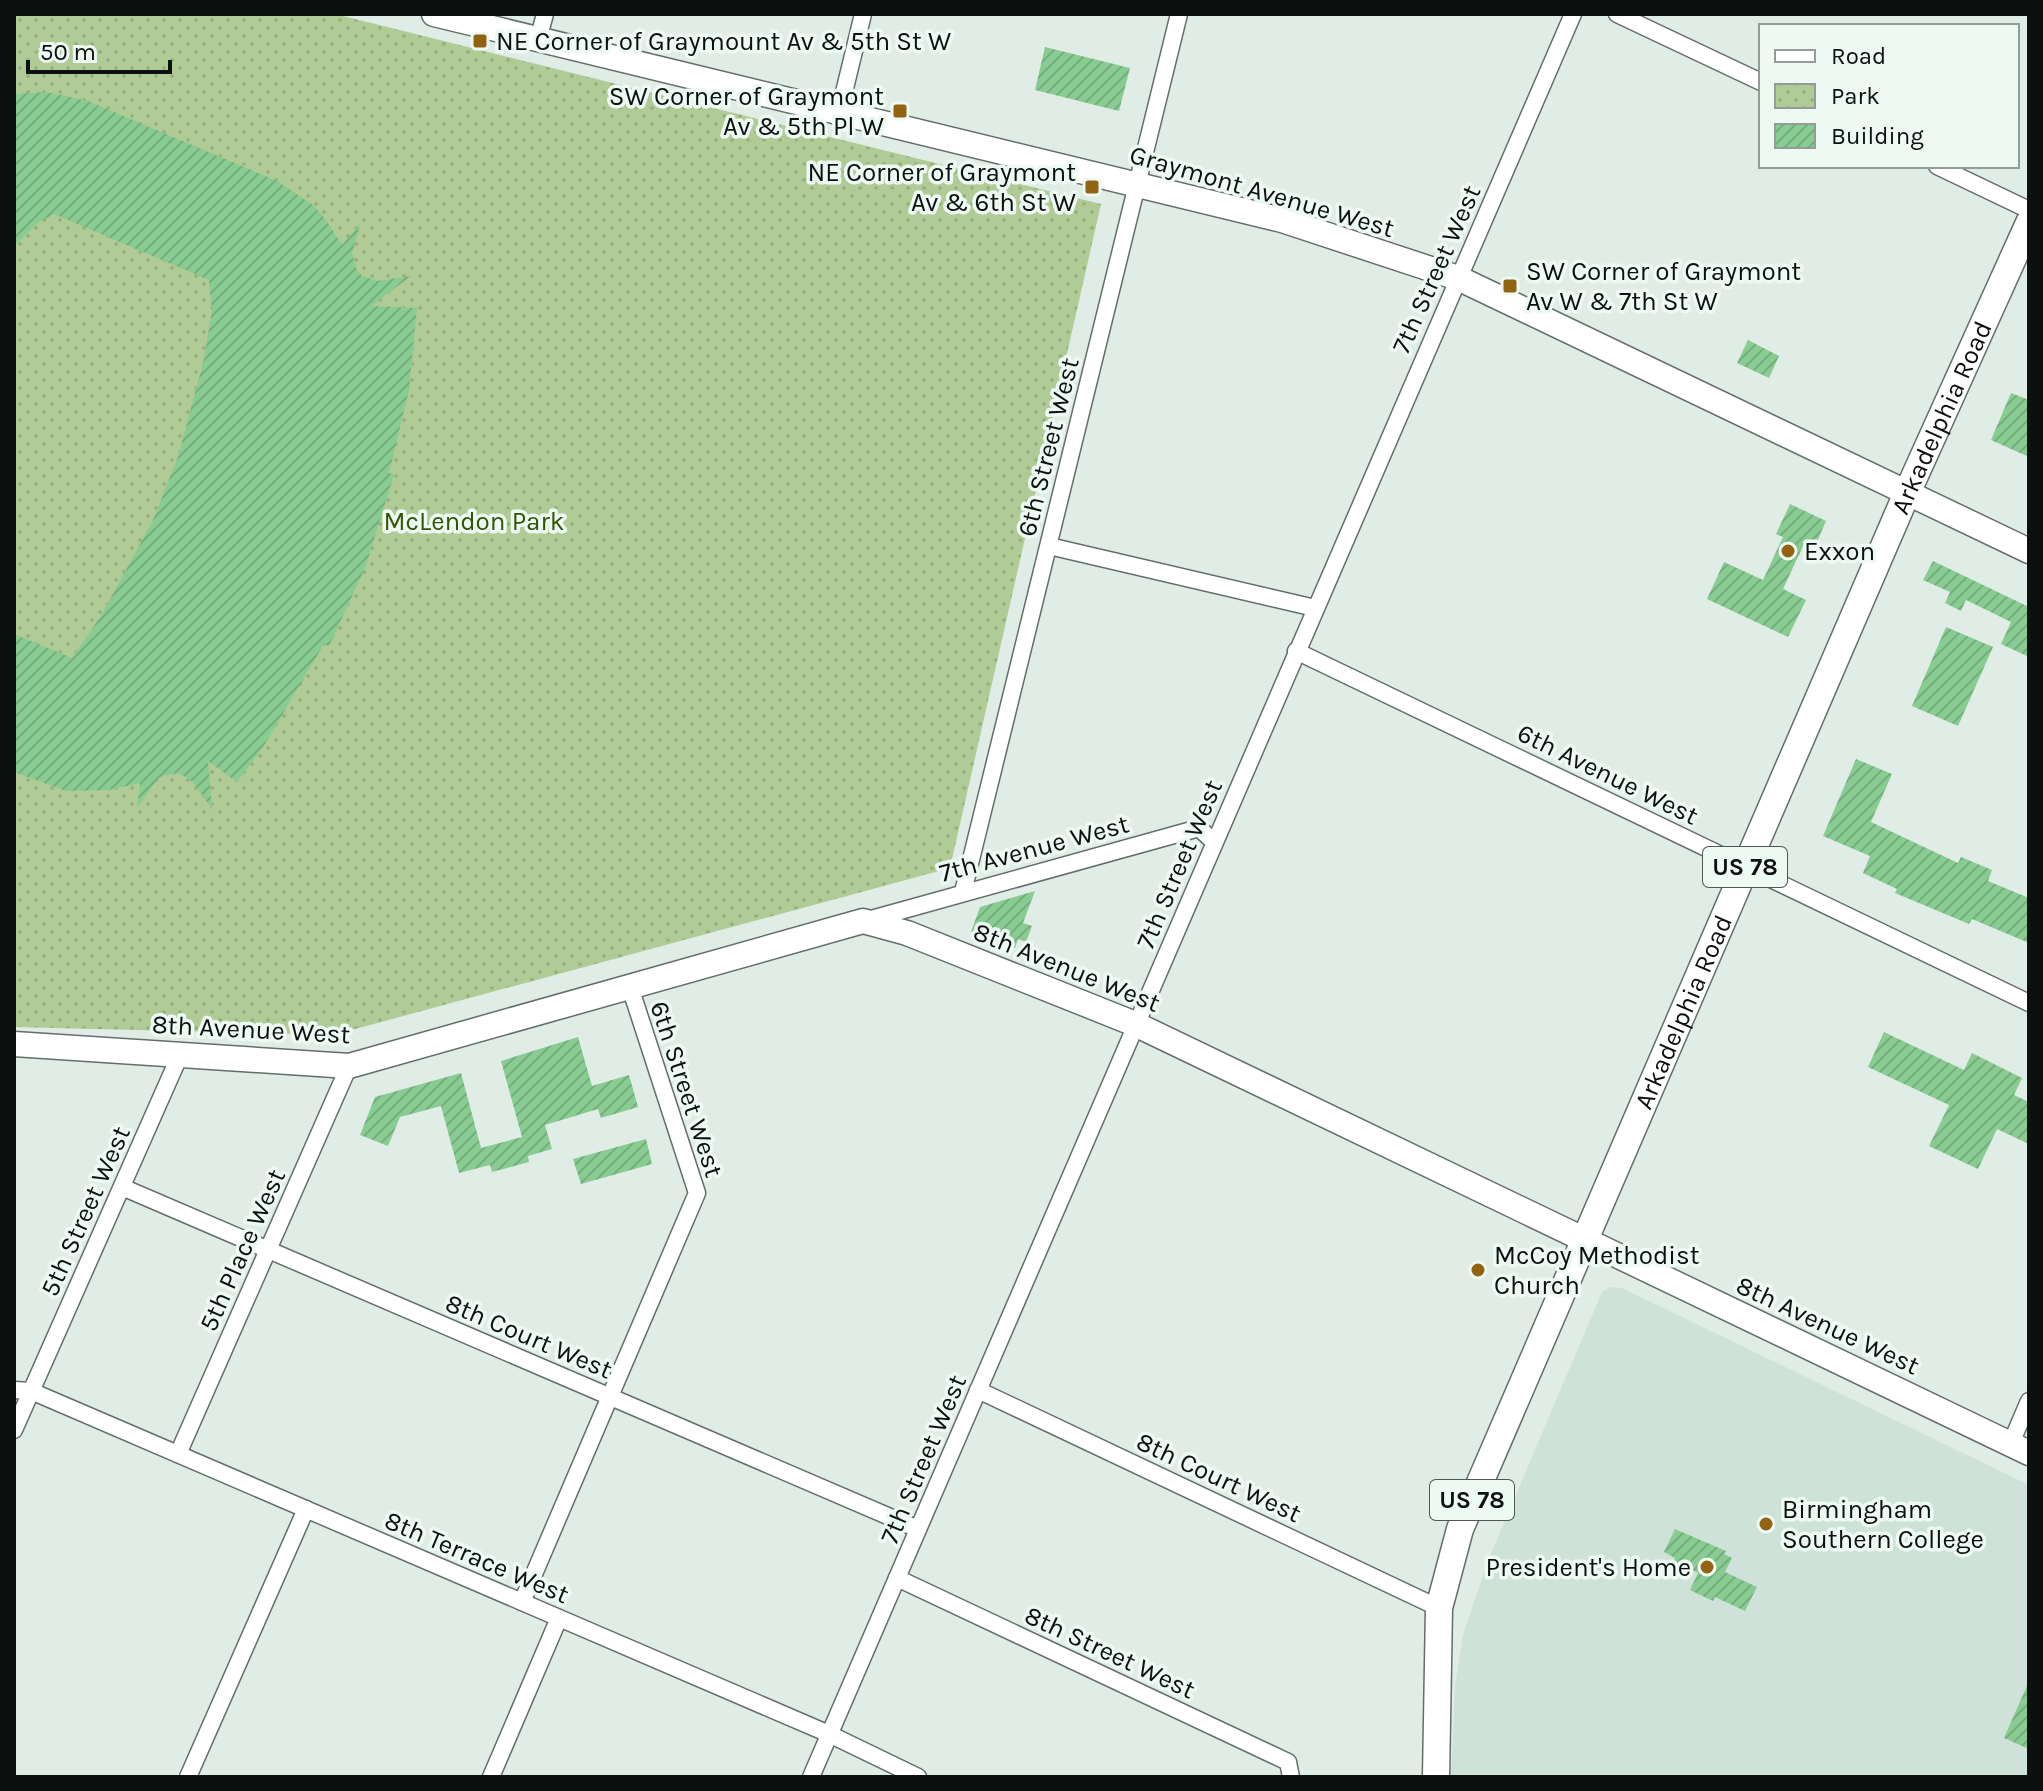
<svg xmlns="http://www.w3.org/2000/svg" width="2043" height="1791" viewBox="0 0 2043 1791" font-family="Karla,sans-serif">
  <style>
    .built { fill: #cfe2d9 }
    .park { fill: url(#park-dots) }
    .building { fill: url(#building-hatch) }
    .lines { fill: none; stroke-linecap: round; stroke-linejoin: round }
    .street-casing { stroke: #646e69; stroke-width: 19 }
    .secondary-casing { stroke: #646e69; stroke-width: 27 }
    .primary-casing { stroke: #646e69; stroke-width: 29 }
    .street { stroke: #fff; stroke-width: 16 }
    .secondary { stroke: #fff; stroke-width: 24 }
    .primary { stroke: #fff; stroke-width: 26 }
    .poi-dot { fill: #926310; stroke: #edf9f3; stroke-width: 3 }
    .labels { text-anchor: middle; stroke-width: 7; stroke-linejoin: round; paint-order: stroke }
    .shield { fill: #edf9f3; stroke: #505653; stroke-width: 2 }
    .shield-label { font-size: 24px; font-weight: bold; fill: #0c100e }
    .poi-label { font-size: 26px; fill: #0c100e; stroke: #edf9f3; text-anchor: start }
    .street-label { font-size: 26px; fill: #0c100e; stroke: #edf9f3 }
    .park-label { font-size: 26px; fill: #355300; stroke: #edf9f3 }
  </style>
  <defs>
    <pattern id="park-dots" width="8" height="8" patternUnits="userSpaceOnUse" patternTransform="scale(2)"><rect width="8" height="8" fill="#b0cb95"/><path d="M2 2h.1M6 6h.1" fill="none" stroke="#96ad7f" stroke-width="1.8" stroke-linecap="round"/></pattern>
    <pattern id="building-hatch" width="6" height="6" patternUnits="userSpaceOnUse" patternTransform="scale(2)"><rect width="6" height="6" fill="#89cc92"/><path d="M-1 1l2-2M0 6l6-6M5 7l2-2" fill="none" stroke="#75ae7d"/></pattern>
  </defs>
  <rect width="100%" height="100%" fill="#e0ece6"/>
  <polygon class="built" points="1610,1287 1622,1288 2029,1485 2029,1777 1451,1777 1455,1686 1463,1635 1487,1563 1602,1292"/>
  <polygon class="park" points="14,14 335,14 1101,204 950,868 333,1035 14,1027"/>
  <g class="building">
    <polygon points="1045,47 1130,68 1119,111 1035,90"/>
    <polygon points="47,92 88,101 277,181 313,205 326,220 342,245 360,224 352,254 357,270 362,276 378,281 411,276 371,306 417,308 409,390 389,473 394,475 365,568 329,646 324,644 265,744 237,782 208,761 212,809 193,782 179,773 162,776 156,781 137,808 140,783 109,790 66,791 14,772 14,634 72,658 101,616 153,520 178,457 204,359 212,310 209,280 54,214 39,222 14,246 14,94"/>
    <polygon points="1748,340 1779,356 1769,378 1737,363"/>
    <polygon points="2011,393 2029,400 2029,457 1991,440"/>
    <polygon points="1790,504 1826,521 1813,551 1803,546 1783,589 1806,600 1788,637 1707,599 1724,562 1763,580 1783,537 1776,534"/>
    <polygon points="1933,561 2029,607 2029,657 2001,644 2011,622 1966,600 1961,611 1945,603 1950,592 1923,580"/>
    <polygon points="1946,627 1993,647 1958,726 1912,706"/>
    <polygon points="1856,759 1892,774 1871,822 1958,863 1961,857 1992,870 1988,881 2029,898 2029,943 1972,919 1969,924 1895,893 1897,889 1863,873 1870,856 1823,836"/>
    <polygon points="1035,891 1023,923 1032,926 1026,942 1018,939 1015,948 971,932 980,907"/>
    <polygon points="1884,1032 1964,1070 1972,1053 2022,1078 2014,1095 2029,1102 2029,1144 1997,1129 1978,1169 1929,1146 1949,1105 1868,1067"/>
    <polygon points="578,1037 592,1086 629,1075 638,1107 601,1118 598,1109 545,1125 552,1149 528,1156 529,1162 492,1172 490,1165 459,1173 441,1106 400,1117 388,1146 360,1135 375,1097 461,1073 481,1148 522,1137 501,1061"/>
    <polygon points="646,1139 652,1164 581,1184 573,1159"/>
    <polygon points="1675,1529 1726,1551 1724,1554 1732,1558 1725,1572 1757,1587 1745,1611 1715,1597 1713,1601 1690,1590 1698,1573 1674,1561 1675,1558 1664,1552"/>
    <polygon points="2029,1681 2029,1749 2004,1738"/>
  </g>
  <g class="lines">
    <defs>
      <g id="street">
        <polyline points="1617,14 1761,82"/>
        <polyline points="538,40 545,14"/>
        <polyline points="839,113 863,14"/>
        <polyline points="1937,166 2029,210"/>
        <polyline points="1049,546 1315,608"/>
        <polyline points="1296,651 2029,1003"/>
        <polyline points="963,892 1179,14"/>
        <polyline points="864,921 1199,828 1214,842"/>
        <polyline points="122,1187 918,1529"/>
        <polyline points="14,1390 31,1391 829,1734 918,1777"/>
        <polyline points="978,1390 1439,1608"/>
        <polyline points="14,1430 180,1055"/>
        <polyline points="2011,1443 2029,1401"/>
        <polyline points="178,1454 349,1066"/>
        <polyline points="897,1578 1288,1762 1291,1777"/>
        <polyline points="522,1602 697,1193 630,987"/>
        <polyline points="188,1777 306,1509"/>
        <polyline points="491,1777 559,1618"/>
        <polyline points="811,1777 1573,14"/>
      </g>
      <g id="secondary">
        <polyline points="434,14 1282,220 1458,278 2029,551"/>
        <polyline points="14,1044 349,1066 863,921 907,933 1135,1024 2029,1453"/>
      </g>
      <g id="primary">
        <path id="s1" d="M1436 1777 1439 1608 1460 1529 1907 493 2029 223"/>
      </g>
    </defs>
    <use href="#street" class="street-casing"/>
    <use href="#secondary" class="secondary-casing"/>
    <use href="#primary" class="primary-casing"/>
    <use href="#street" class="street"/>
    <use href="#secondary" class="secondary"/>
    <use href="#primary" class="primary"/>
  </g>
  <g class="poi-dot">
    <rect x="472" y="33" width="16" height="16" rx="4"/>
    <rect x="892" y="103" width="16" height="16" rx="4"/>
    <rect x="1084" y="179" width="16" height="16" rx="4"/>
    <rect x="1502" y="278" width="16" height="16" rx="4"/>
    <circle cx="1788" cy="551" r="8"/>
    <circle cx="1478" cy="1270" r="8"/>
    <circle cx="1766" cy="1524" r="8"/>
    <circle cx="1707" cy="1567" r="8"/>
  </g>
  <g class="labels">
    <g class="shield">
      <rect x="1703" y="847" width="84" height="40" rx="6"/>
      <rect x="1430" y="1480" width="84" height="40" rx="6"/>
    </g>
    <g class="shield-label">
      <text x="1745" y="875">US 78</text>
      <text x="1472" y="1508">US 78</text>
    </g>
    <g class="poi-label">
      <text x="496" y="50">NE Corner of Graymount Av &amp; 5th St W</text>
      <text x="884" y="105" text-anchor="end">SW Corner of Graymont<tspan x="884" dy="30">Av &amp; 5th Pl W</tspan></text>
      <text x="1076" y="181" text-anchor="end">NE Corner of Graymont<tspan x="1076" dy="30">Av &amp; 6th St W</tspan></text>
      <text x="1526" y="280">SW Corner of Graymont<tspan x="1526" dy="30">Av W &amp; 7th St W</tspan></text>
      <text x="1804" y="560">Exxon</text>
      <text x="1494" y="1264">McCoy Methodist<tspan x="1494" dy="30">Church</tspan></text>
      <text x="1782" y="1518">Birmingham<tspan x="1782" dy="30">Southern College</tspan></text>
      <text x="1691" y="1576" text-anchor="end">President's Home</text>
    </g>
    <g class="street-label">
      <text transform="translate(1262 191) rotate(16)" y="9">Graymont Avenue West</text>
      <text transform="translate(1436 269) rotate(-66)" y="9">7th Street West</text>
      <text dy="9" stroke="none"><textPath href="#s1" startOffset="1462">Arkadelphia Road</textPath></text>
      <text transform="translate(1048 447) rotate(-76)" y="9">6th Street West</text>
      <text transform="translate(1608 774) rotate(26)" y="9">6th Avenue West</text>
      <text transform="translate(1034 848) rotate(-15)" y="9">7th Avenue West</text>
      <text transform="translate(1179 864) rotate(-67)" y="9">7th Street West</text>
      <text transform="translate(1067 967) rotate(22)" y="9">8th Avenue West</text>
      <text dy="9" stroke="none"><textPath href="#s1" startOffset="814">Arkadelphia Road</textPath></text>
      <text transform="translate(251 1029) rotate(3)" y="9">8th Avenue West</text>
      <text transform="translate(687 1089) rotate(72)" y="9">6th Street West</text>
      <text transform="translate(85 1211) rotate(-66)" y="9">5th Street West</text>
      <text transform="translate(242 1250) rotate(-66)" y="9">5th Place West</text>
      <text transform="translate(1828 1325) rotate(25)" y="9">8th Avenue West</text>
      <text transform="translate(529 1336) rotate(23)" y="9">8th Court West</text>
      <text transform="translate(923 1459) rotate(-67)" y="9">7th Street West</text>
      <text transform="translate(1219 1477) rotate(25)" y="9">8th Court West</text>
      <text transform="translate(477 1557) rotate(23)" y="9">8th Terrace West</text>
      <text transform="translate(1110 1652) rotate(25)" y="9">8th Street West</text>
    </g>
    <g class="park-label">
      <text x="474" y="530">McLendon Park</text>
    </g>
  </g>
  <rect width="2043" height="1791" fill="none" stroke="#0c100e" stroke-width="32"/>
  <rect x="1759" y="24" width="260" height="144" fill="#edf9f3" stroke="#939c97" stroke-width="2"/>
  <rect x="1775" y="50" width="40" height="12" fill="#ffffff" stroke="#939c97" stroke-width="2"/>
  <text x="1831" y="64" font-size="24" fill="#0c100e">Road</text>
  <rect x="1775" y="84" width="40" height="24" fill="url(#park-dots)" stroke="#939c97" stroke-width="2"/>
  <text x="1831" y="104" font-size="24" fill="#0c100e">Park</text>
  <rect x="1775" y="124" width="40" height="24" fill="url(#building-hatch)" stroke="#939c97" stroke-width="2"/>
  <text x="1831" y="144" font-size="24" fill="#0c100e">Building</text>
  <path d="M28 60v12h142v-12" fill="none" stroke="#0c100e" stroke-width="4"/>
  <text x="40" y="60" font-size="24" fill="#0c100e" stroke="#edf9f3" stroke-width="6" paint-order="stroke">50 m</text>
</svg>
